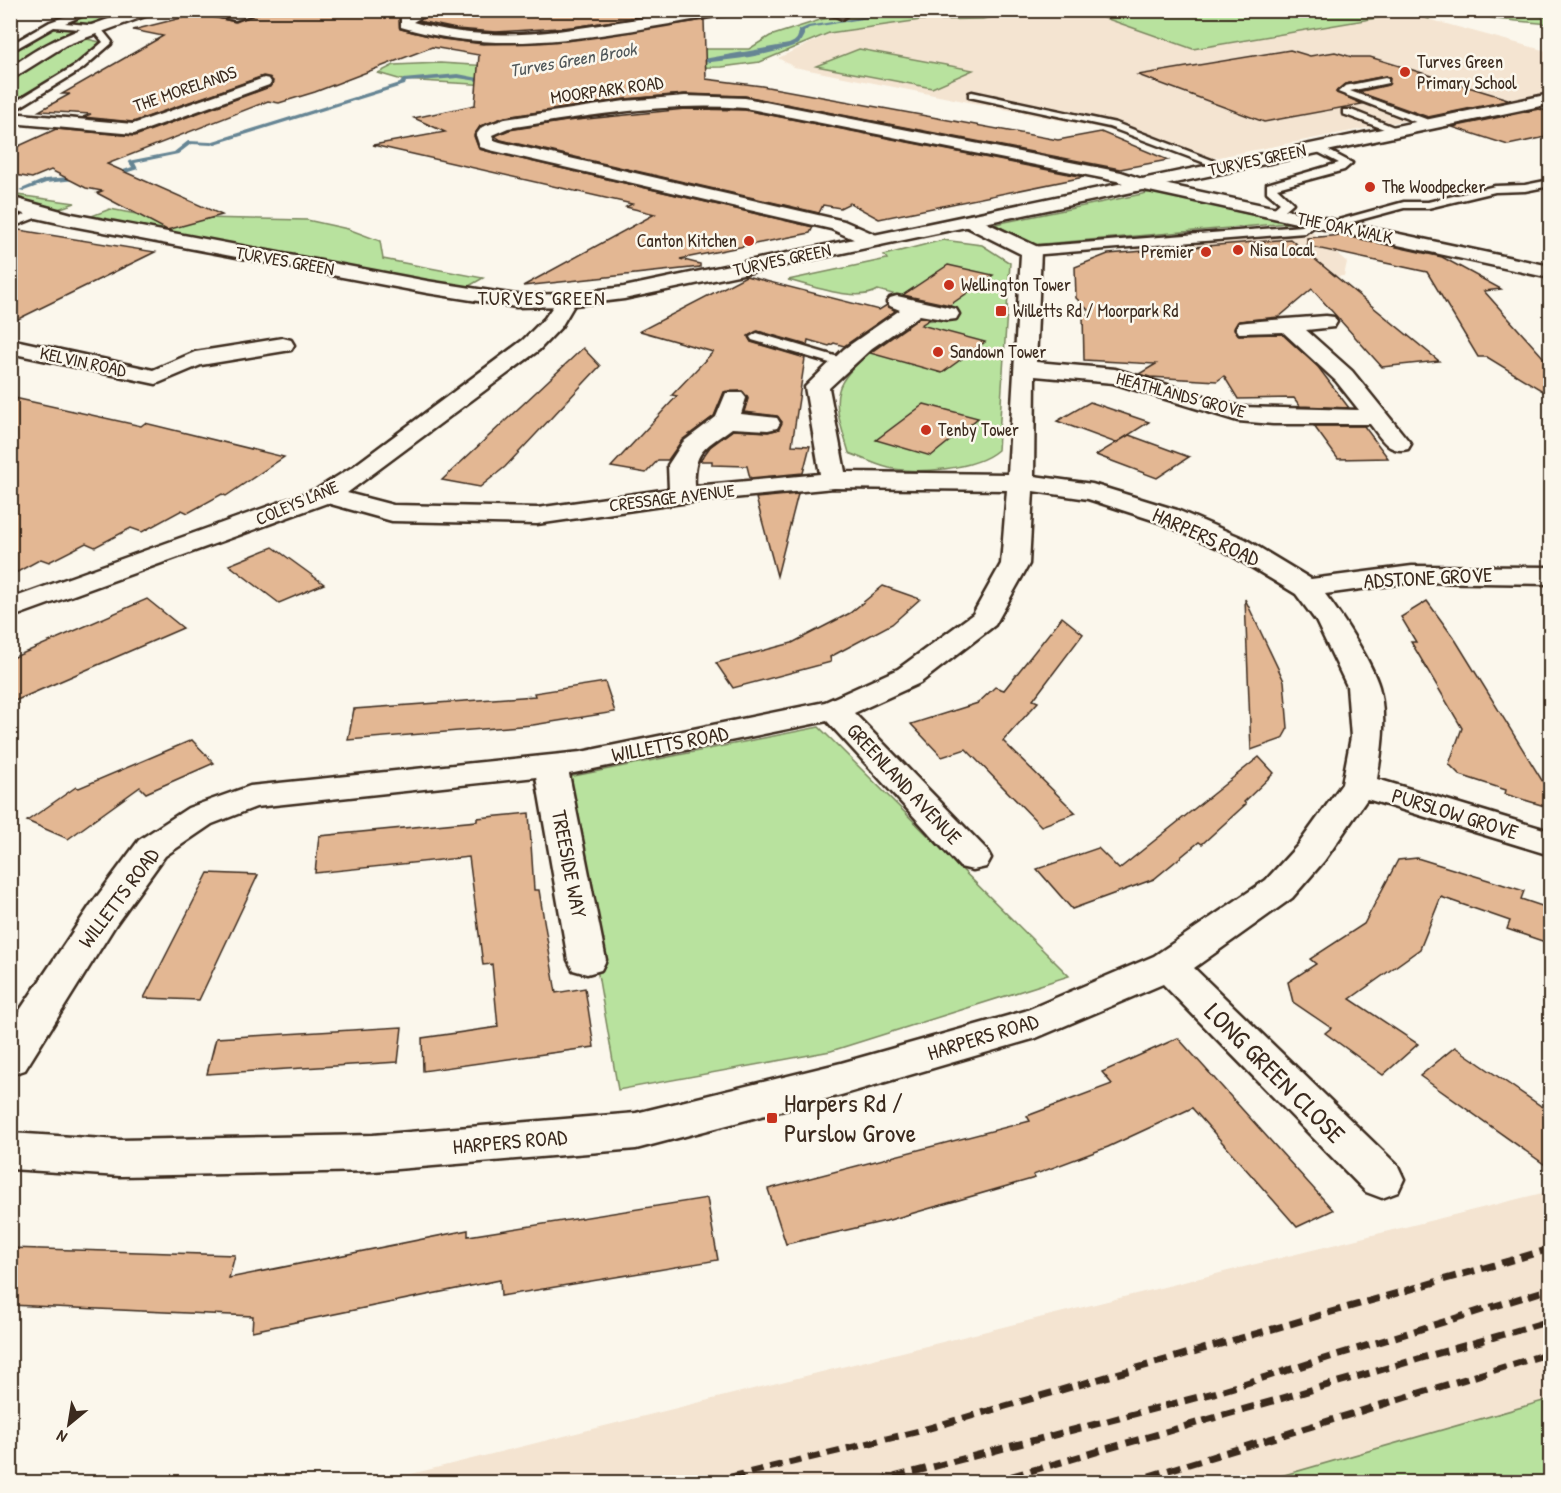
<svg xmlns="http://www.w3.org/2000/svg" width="1561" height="1493" viewBox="0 0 1561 1493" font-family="'Patrick Hand',sans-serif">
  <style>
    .built { fill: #f4e4d1 }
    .green { fill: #b8e29e; stroke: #7a865e; stroke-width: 1.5 }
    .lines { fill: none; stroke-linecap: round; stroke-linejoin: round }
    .stream { fill: #668594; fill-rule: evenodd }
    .building { fill: #e3b793; stroke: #3b2a1e; stroke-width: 1.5 }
    .service-casing { stroke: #3b2a1e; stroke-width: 5 }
    .minor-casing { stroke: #3b2a1e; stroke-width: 5 }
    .tertiary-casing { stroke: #3b2a1e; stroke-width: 5 }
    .service { fill: #fbf7ec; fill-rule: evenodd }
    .minor { fill: #fbf7ec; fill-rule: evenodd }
    .tertiary { fill: #fbf7ec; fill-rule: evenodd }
    .rail { stroke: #3b2a1e; stroke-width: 7; stroke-dasharray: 13 7; stroke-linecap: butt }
    .poi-dot { fill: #c8321e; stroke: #fbf7ec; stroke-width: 2 }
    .labels { text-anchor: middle; stroke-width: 5; stroke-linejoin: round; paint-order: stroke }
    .far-water-label { font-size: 18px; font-style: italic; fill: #505759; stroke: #fbf7ec }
    .far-poi-label { font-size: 18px; fill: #3b2a1e; stroke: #fbf7ec; text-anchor: start }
    .far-street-label { font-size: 18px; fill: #3b2a1e; stroke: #fbf7ec }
    .far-quarter-label { font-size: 20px; letter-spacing: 1.5px; fill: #3b2a1e; stroke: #fbf7ec }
    .street-label { font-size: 21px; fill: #3b2a1e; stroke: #fbf7ec }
    .near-street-label { font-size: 26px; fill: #3b2a1e; stroke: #fbf7ec }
    .near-poi-label { font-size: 26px; fill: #3b2a1e; stroke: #fbf7ec; text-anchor: start }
  </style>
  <rect width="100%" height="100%" fill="#fbf7ec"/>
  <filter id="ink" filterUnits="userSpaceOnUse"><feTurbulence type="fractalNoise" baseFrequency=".0167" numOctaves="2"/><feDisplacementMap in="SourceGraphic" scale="12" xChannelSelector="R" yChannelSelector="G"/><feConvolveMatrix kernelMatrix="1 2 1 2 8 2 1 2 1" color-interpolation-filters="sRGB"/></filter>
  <g filter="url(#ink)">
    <g class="built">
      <polygon points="1029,11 1085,11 1193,49 1406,13 1550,52 1550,92 1204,160 1114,131 794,67 778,58 829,34 921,20 982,19"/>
      <polygon points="1313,233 1347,262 1344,276 1172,287 1133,247"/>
      <polygon points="1550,1191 1550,1399 1260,1482 379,1482"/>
    </g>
    <g class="green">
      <polygon points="1479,10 1522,11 1550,18 1550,24 1496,19 1470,12"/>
      <path d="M97 11H150C101 23 49 34 11 68V52L58 24Z"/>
      <polygon points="883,11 1029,11 982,19 921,20 829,33 760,62 722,67 653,68 525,87 402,80 378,73 394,65 440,63 506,67 671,49 749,49 770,36 823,19"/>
      <polygon points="1085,11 1435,11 1429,19 1406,13 1193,49"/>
      <polygon points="78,37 100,42 74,66 11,106 11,84 41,55"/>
      <polygon points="859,49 973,70 932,88 816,66"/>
      <polygon points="1152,192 1288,223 1031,245 995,224"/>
      <polygon points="10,194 75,203 47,213 11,199"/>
      <polygon points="110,209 152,217 307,220 348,229 380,241 383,259 483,278 462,290 84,219"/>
      <path d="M943 240 982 245 1010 263 998 450C975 470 918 474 889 468 876 465 862 458 849 453 844 434 833 409 839 390 845 367 896 330 918 322 927 319 936 320 946 321L959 312 878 290C857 303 813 286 788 280L887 259 884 255Z"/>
      <polygon points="819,727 1069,976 831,1051 618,1090 564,778"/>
      <polygon points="1550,1399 1550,1482 1260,1482"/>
    </g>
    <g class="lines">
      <g class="stream">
        <path d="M988 10H1014L991 12 984 17 923 13 902 18 874 17 809 28 804 32V35L799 44C765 57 725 61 689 64L686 62 789 44C797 41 798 38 799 30L808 26 874 15 902 16 923 11 983 14Z"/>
        <polygon points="458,74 494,81 491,83 458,78 406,82 405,85 212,145 191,144 178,154 135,163 138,169 109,178 106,176 132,167 128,161 174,152 188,141 210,142 400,83 403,79"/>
        <polygon points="83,176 85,177 85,179 46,183 24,191 19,190 45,179"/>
      </g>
    </g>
    <g class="building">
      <polygon points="266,10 409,10 399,17 400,29 442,39 483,44 565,41 704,20 706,79 762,86 1058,140 1101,132 1168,160 1120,169 745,96 685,94 625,99 505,117 480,126 474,136 479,149 813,227 810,233 680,259 700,264 700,267 523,286 655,214 626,207 632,204 373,145 445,132 414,118 475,105 479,55 432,47 315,92 279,103 268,101 107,164 222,215 167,230 97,193 102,191 86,188 51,170 32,178 10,174 10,150 56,129 135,136 270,87 273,81 263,76 133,122 83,117 91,114 39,111 70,94 62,94 163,36 133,30 197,14 236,22"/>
      <polygon points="435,10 686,10 574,27 496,32 456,29 419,21"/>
      <polygon points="1290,50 1310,56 1335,52 1352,57 1370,57 1511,100 1428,117 1358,92 1388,85 1390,78 1385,76 1345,84 1336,92 1362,104 1264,122 1138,75"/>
      <polygon points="685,109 745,110 1084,177 879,219 850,203 840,208 823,205 819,213 501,140 495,136 509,130 567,121"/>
      <polygon points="1539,109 1551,112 1551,136 1508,145 1452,127"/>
      <polygon points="10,230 13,229 155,252 10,323"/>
      <polygon points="1342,235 1442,257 1501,289 1484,291 1551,366 1551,396 1487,357 1478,357 1427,272 1307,246 1307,238"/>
      <polygon points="1290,239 1439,361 1382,367 1312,289 1279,317 1239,321 1234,329 1239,335 1282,334 1318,367 1349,408 1300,406 1294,398 1238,399 1224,376 1217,381 1150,377 1139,374 1156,364 1084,360 1083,315 1092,314 1076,298 1075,267 1108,254"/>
      <polygon points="948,265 993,275 950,305 903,295"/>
      <polygon points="746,276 879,310 887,305 895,311 844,346 834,343 829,346 808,340 807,345 758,331 748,336 751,342 805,358 792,445 810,446 803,473 750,478 747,466 712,465 712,461 700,461 710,447 733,430 768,432 779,429 782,422 777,416 744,412 748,399 742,391 724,392 714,416 682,440 668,460 658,460 646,473 611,467 677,396 672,395 713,352 640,331"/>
      <polygon points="921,317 930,319 921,325 985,342 942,373 870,353"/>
      <polygon points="583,348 600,366 505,467 480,487 442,480"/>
      <polygon points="10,397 141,426 145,423 284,457 226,496 222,494 188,513 182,510 142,532 131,528 95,547 86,543 49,562 41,559 10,576"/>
      <polygon points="1090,402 1149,422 1116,443 1057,421"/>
      <polygon points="924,404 978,418 931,456 876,440"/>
      <polygon points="1314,426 1364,426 1388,458 1338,459"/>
      <polygon points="1129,435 1189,457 1157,478 1096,455"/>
      <polygon points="798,494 777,576 756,498"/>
      <polygon points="273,547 324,584 279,603 229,565"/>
      <polygon points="883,586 920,599 892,624 830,657 831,662 733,688 716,663 792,643 850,613"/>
      <polygon points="147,599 183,628 10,703 10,659"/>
      <polygon points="1245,599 1284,681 1288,728 1282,739 1251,750"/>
      <polygon points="1427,601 1456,641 1551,795 1551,808 1505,794 1506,790 1460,775 1449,764 1462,728 1411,642 1416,642 1401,617"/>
      <polygon points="1062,617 1083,634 1033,700 1038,702 1003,741 1076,813 1041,826 966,749 942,757 911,724 978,703 995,687 1004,690"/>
      <polygon points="605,682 615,712 533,725 348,740 354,709 535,696 534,693"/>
      <polygon points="192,740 214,763 146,793 140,787 68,839 27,821 76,787 79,788"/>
      <polygon points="1259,757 1274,773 1244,802 1246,804 1202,844 1199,842 1154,879 1072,909 1037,869 1098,848 1119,869"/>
      <polygon points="529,813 534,890 539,890 556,993 585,988 594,1047 423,1071 422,1038 498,1027 492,964 483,965 469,857 315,873 319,836 477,821 477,818"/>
      <polygon points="1417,858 1524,891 1521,899 1551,909 1551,944 1507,929 1510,921 1441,897 1420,949 1350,999 1418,1044 1383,1075 1325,1033 1331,1028 1293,1002 1288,982 1316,964 1310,959 1364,924 1398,860"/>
      <polygon points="208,873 258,875 199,1000 144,998"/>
      <polygon points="402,1027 398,1062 207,1074 216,1038"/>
      <polygon points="1178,1038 1333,1210 1297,1227 1192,1108 1108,1147 1033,1175 1035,1178 886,1221 786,1244 768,1189 1030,1121 1027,1116 1112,1084 1102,1072"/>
      <polygon points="1455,1047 1551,1113 1551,1169 1420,1076"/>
      <polygon points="707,1198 718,1260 501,1296 500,1280 252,1331 253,1316 10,1305 10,1248 235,1255 229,1278 468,1230 468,1236"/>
    </g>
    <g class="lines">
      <defs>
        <g id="service">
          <polygon points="83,10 96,10 65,23 99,26 112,42 111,44 82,69 10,113 10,105 76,65 103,42 93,30 54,27 10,52 10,45 50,22"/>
          <polygon points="192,10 235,14 264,10 235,20"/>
          <polygon points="823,10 836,10 846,16 842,19"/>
          <polygon points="1385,78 1388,79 1388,83 1350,91 1434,122 1434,126 1426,126 1338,92 1345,86"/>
          <polygon points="972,92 1116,123 1230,167 1221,169 1109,127 969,97 969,93"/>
          <polygon points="1343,110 1351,110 1404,131 1395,133 1343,114"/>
          <polygon points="1318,145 1352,163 1344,170 1277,188 1293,203 1279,215 1271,215 1271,211 1280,203 1267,192 1267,184 1339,163 1314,150 1313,148"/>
          <polygon points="1550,180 1550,186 1525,191 1495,192 1428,208 1404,208 1330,228 1324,224 1404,202 1428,202 1495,186 1525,185"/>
          <polygon points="39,209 45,213 43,215 10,228 10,221"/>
          <polygon points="1316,217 1322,221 1305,233 1031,255 1025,251 1031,247 1302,226"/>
          <polygon points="757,333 845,359 847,362 840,366 752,340 750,337"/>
        </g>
        <g id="minor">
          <path d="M415 10H433L413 22C528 56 622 10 735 10L729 14C620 31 510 60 401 27V17Z"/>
          <polygon points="1536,10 1550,10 1550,17"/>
          <polygon points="264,78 269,79 271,82 269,85 134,134 10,123 10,113 133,124"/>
          <path d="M685 96 745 98 1121 172 1145 180 1550 266V278L1140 189 1117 181 745 108C665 102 587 116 508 128L492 135 494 140 500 142 844 221 881 237 884 241 881 245H867L831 229 490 150 480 147 476 135 482 127 505 119 625 101Z"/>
          <path d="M970 215 1038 247 1041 251 1036 362 1115 369 1240 407 1359 410 1336 381 1283 332 1239 333 1236 328 1239 323 1247 322 1326 316 1334 317 1337 322 1334 327 1306 330 1352 371 1411 444 1408 449C1388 454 1381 438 1370 424H1273L1238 421 1113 383 1035 376 1034 476 1092 484 1177 510 1245 539 1311 579 1412 566 1550 567V584L1412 582 1325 594C1341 615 1372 662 1379 687 1387 717 1382 749 1377 779L1550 831V855L1367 799 1324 861 1292 898 1194 968 1398 1166 1404 1179 1398 1192 1382 1198 1366 1192 1163 984 1036 1038 841 1095 636 1149 373 1171 120 1176 10 1169V1133L120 1140 373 1135 636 1113 841 1063 1025 1011 1154 956 1266 880 1298 845 1342 784 1351 737 1347 686 1316 621 1296 594 1225 551 1159 522 1088 499 1033 491 1029 564 995 625 920 683 854 713 986 849 991 858 986 867 973 870 960 867 827 721 569 774 606 960 601 970 587 974 573 970 568 960 536 777 256 807 212 824 165 856 116 924 25 1070 10 1075V1025L90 906 139 840 188 808 250 786 581 752 825 702 898 669 973 614 1001 564 1007 490 834 488 682 503 537 524 392 521 327 503 10 618V599L317 489 354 466 523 340 545 318 560 296H574L577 300 561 327 539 350 347 493 393 505 537 508 669 489 668 465 683 442 716 417 726 393H742L746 398 741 414 777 418 780 423 777 428 768 430 732 428C706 448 693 449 695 486L820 474 805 387 844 349 900 310 890 306 887 302 890 298 897 296 956 309 959 314 956 319 948 320 920 315 872 348 829 388 845 472 1008 474 1021 254 963 225 961 221Z"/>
          <polygon points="283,338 291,340 294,345 291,350 201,365 156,384 10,353 10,339 153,370 195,352"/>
        </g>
        <g id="tertiary">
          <path d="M139 10H162L66 45 10 80V68C49 38 93 23 139 10Z"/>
          <polygon points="1550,94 1550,104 624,299 567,306 516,307 427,293 72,226 32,217 10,209 10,197 72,214 427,281 516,295 567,294 624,287"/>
        </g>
      </defs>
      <use href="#service" class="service-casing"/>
      <use href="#minor" class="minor-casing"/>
      <use href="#tertiary" class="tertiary-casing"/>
      <use href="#service" class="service"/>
      <use href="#minor" class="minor"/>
      <use href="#tertiary" class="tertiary"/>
      <g class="rail">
        <polyline points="711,1482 919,1431 1550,1249"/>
        <polyline points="875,1482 1214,1393 1550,1289"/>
        <polyline points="992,1482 1550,1321"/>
        <polyline points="1130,1482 1550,1353"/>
      </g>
    </g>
  </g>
  <g class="poi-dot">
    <circle cx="1405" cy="72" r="6"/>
    <circle cx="1370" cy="187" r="6"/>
    <circle cx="749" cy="241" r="6"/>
    <circle cx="1238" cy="250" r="6"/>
    <circle cx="1206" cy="252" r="6"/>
    <circle cx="949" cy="285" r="6"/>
    <rect x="995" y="305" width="12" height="12" rx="3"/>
    <circle cx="938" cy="352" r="6"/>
    <circle cx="926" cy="430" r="6"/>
    <rect x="766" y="1112" width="12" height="12" rx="3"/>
  </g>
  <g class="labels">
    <g class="far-water-label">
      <text transform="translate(573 60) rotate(-10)" y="6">Turves Green Brook</text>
    </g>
    <g class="far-poi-label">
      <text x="1417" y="68">Turves Green<tspan x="1417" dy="21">Primary School</tspan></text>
      <text x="1382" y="193">The Woodpecker</text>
      <text x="737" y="247" text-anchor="end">Canton Kitchen</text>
      <text x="1250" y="256">Nisa Local</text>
      <text x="1194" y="258" text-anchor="end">Premier</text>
      <text x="961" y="291">Wellington Tower</text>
      <text x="1013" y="317">Willetts Rd / Moorpark Rd</text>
      <text x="950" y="358">Sandown Tower</text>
      <text x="938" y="436">Tenby Tower</text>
    </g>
    <g class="far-street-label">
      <text transform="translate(185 89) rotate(-19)" y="6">THE MORELANDS</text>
      <text transform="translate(607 90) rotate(-8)" y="6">MOORPARK ROAD</text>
      <text transform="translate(1257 160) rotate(-12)" y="6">TURVES GREEN</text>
      <text transform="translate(1345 228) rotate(12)" y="6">THE OAK WALK</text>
      <text transform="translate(782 260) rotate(-12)" y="6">TURVES GREEN</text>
      <text transform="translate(285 261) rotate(10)" y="6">TURVES GREEN</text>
      <text transform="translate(83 362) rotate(12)" y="6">KELVIN ROAD</text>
      <text transform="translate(1181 395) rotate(15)" y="6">HEATHLANDS GROVE</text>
      <text transform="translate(672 498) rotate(-7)" y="6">CRESSAGE AVENUE</text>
      <text transform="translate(297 503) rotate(-23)" y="6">COLEYS LANE</text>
    </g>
    <g class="far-quarter-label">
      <text x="542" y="305">TURVES GREEN</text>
    </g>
    <g class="street-label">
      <text transform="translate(1206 537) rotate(24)" y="7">HARPERS ROAD</text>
      <text transform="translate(1428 578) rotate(-3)" y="7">ADSTONE GROVE</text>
      <text transform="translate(670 744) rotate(-11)" y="7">WILLETTS ROAD</text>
      <text transform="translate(904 784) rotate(47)" y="7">GREENLAND AVENUE</text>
      <text transform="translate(1455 814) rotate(17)" y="7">PURSLOW GROVE</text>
      <text transform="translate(569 864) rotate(79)" y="7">TREESIDE WAY</text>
      <text transform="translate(119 898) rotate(-53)" y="7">WILLETTS ROAD</text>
      <text transform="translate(983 1037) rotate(-17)" y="7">HARPERS ROAD</text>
      <text transform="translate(510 1142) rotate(-5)" y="7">HARPERS ROAD</text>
    </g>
    <g class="near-street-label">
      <text transform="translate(1275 1073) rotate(45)" y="9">LONG GREEN CLOSE</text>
    </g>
    <g class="near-poi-label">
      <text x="784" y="1112">Harpers Rd /<tspan x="784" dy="30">Purslow Grove</tspan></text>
    </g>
  </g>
  <rect width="1561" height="1493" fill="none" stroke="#fbf7ec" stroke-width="36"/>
  <rect x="18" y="18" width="1525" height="1457" fill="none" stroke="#3b2a1e" stroke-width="2" filter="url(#ink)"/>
  <g transform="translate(69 1424) rotate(210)" stroke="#fbf7ec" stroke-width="4.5" paint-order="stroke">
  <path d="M0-4.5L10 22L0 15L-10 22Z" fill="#3b2a1e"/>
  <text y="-9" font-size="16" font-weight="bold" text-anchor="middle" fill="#3b2a1e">N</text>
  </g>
</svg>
